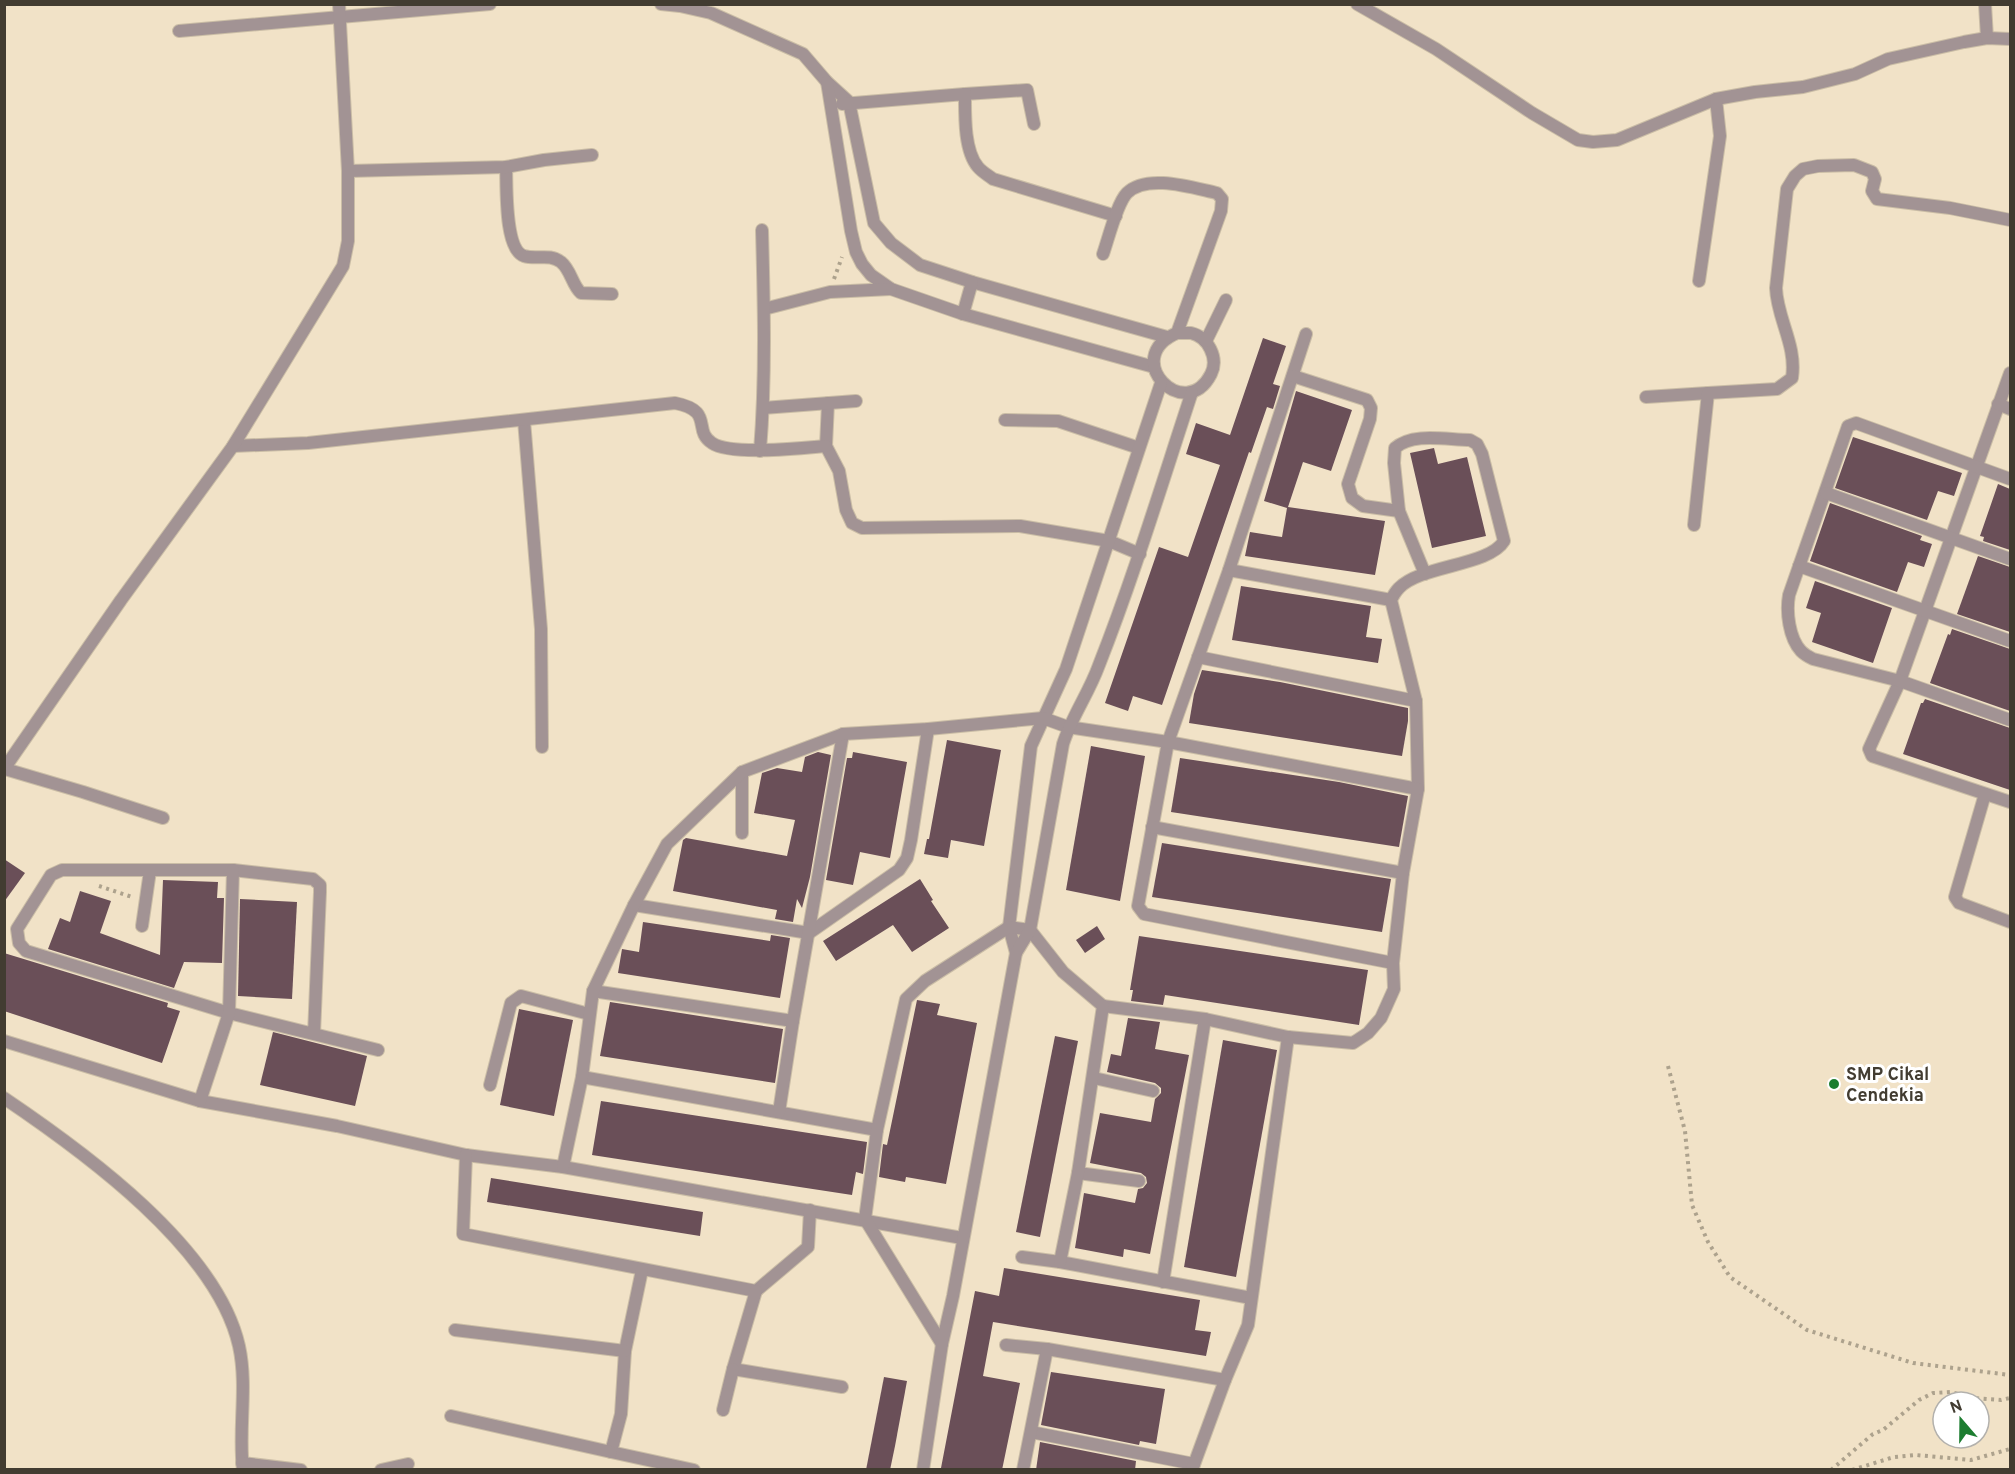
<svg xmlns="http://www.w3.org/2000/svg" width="2015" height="1474" viewBox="0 0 2015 1474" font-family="Overpass,sans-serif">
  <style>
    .building { fill: #6a4f58 }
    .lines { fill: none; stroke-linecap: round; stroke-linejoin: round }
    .street-casing { stroke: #cabda6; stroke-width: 14 }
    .path { stroke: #ada28d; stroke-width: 4; stroke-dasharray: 3 4.5; stroke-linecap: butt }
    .street { stroke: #a29394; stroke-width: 12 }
    .poi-dot { fill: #1c7d30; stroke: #fff; stroke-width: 2 }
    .labels { text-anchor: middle; stroke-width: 6; stroke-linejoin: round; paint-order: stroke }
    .poi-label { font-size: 18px; font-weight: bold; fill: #423c31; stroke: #fff; text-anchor: start }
  </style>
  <rect width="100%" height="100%" fill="#f1e2c7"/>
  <g class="building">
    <polygon points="1263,338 1286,346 1273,384 1280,386 1273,409 1267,407 1251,453 1249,452 1162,705 1133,696 1128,711 1105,703 1159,547 1188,557 1220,465 1186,454 1196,423 1230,435"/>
    <polygon points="1296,391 1352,410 1331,471 1303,462 1288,507 1385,521 1375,575 1245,556 1250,532 1282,537 1287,508 1264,501"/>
    <polygon points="1853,437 1962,473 1954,496 1938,491 1927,520 1835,488"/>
    <polygon points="1434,448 1438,464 1467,457 1486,536 1432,548 1410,453"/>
    <polygon points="1998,484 2010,489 2010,550 1983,541 1984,537 1980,536"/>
    <polygon points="1830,503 1922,536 1920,540 1932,544 1924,567 1908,562 1897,592 1810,561"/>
    <polygon points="1978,556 2010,567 2010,632 1957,614"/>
    <polygon points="1815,581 1892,608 1873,663 1812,642 1821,613 1806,608"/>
    <polygon points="1241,586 1371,606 1366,637 1382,639 1378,663 1232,640"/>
    <polygon points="1952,629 2010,649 2010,711 1930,683 1948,634 1950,635"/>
    <polygon points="1202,670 1280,682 1408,708 1408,721 1402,756 1189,723 1194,694"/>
    <polygon points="1925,699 2010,728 2010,790 1903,754 1921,703 1923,703"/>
    <polygon points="947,740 1001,750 984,846 951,840 948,858 924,854 927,839 929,839"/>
    <polygon points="1091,746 1145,756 1120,901 1066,890"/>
    <polygon points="818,752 831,755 810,877 802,908 797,899 793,922 775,919 777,910 673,891 683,840 686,838 787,856 795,820 754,813 762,773 777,768 802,772 805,757"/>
    <polygon points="853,752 907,762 890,858 860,852 853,885 826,880 847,758 852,758"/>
    <polygon points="1180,758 1339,782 1408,796 1399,847 1171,812"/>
    <polygon points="1162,843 1391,879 1382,932 1152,897"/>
    <polygon points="4,859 25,873 4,902"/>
    <polygon points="920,879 933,900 931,901 949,928 912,952 893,925 836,961 823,941"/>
    <polygon points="163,880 218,882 217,898 224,898 222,963 184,962 174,988 48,949 60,918 70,922 80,891 111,901 100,933 160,955"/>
    <polygon points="240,899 297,902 292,999 238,996"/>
    <polygon points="643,922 770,941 771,935 790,938 780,998 618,973 622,949 639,952"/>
    <polygon points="1097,926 1105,939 1085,953 1076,940"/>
    <polygon points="1139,936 1368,970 1359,1025 1165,995 1163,1005 1131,1001 1133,990 1130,990"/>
    <polygon points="4,953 168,1003 167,1007 180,1011 162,1063 4,1011"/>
    <polygon points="917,1000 940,1004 937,1015 977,1023 946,1184 906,1177 905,1182 879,1177 883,1144 887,1145"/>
    <polygon points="610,1002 783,1029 775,1083 600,1056"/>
    <polygon points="519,1009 573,1020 554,1116 500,1105"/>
    <polygon points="1128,1018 1160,1022 1155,1049 1189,1055 1150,1254 1124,1249 1123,1257 1075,1248 1084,1193 1135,1203 1138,1189 1143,1188 1147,1183 1146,1177 1141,1173 1090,1163 1100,1113 1151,1122 1155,1099 1161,1093 1161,1088 1155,1083 1107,1072 1111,1054 1121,1056"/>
    <polygon points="273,1032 367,1056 355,1106 260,1085"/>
    <polygon points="1055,1036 1078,1041 1040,1237 1016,1232"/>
    <polygon points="1223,1040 1277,1050 1236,1277 1184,1267"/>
    <polygon points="601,1101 867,1142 863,1174 856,1172 852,1195 592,1155"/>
    <polygon points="491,1178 703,1212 700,1236 487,1202"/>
    <polygon points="1004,1268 1200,1300 1195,1330 1211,1332 1206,1356 993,1322 983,1376 1020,1383 1002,1470 941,1468 975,1291 999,1296"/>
    <polygon points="1051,1372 1165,1389 1156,1444 1140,1441 1139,1445 1041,1425"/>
    <polygon points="884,1377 907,1381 895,1446 890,1470 866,1470"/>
    <polygon points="1040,1442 1136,1461 1135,1470 1036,1470"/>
  </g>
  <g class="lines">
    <defs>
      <g id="street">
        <polyline points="661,4 680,6 711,13 803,54 827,82 849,102 874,223 891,243 920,265 972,282 1167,337"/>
        <polyline points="1357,4 1436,49 1532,113 1578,140 1593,142 1617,140 1716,99 1755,92 1803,87 1855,74 1888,59 1964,42 1987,38 2010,39"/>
        <polyline points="1985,4 1987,38"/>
        <polyline points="179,31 490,4"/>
        <polyline points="827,82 851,231 856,252 862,264 871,275 891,289 963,314 1154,367"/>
        <polyline points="965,94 1027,90 1034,124"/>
        <path d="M842 104 965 94C965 115 964 151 978 167 982 172 988 175 993 179L1116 216"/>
        <path d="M506 167C507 186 504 249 524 256 537 260 549 253 561 262 571 270 572 285 581 293L612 294"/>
        <polyline points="348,171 506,167 544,160 592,155"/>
        <path d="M1103 254C1108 240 1117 203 1127 193 1147 173 1193 188 1217 193L1222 199 1221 211 1177 333C1119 358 1185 425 1211 374 1219 358 1208 337 1191 333 1187 333 1181 333 1177 333"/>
        <polyline points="1699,281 1720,136 1716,99"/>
        <polyline points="764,309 830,292 891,289"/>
        <polyline points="963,314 972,282"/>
        <polyline points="1306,334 1229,570 1168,742 1138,906 1144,914 1393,963"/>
        <polyline points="1206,341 1226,300"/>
        <polyline points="2010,373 1900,681 1869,749 1872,756 2010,802"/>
        <polyline points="1293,376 1367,400 1371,408 1370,419 1348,484 1352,498 1363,506 1399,511"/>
        <polyline points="1646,397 1708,393"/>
        <polyline points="828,403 826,446 839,471 846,510 852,523 862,528 1020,526 1109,541 1140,554"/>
        <polyline points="1998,404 2010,409"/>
        <polyline points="763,408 856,401"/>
        <polyline points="524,420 541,629 542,747"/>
        <polyline points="1005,420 1058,421 1139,448"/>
        <path d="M233 446 308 443 675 403C715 411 692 430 712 443 731 456 802 448 826 446"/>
        <path d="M760 451C766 377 764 304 762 230"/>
        <path d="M2010 479 1856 423 1848 426 1789 595C1786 612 1789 638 1801 651 1804 654 1809 657 1813 659L1900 681 2010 720"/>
        <polyline points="1826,493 2010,559"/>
        <path d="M1694 525 1708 393 1777 389 1792 378C1797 345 1777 319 1776 288L1787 189 1795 176 1803 169 1818 166 1854 165 1872 172 1875 179 1872 191 1877 199 1950 208 2010 220"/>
        <polyline points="1799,566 2010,641"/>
        <polyline points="1229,570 1391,600"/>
        <polyline points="1198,657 1416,701"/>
        <polyline points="4,769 121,600 233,446 343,266 348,241 348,171 339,4"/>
        <polyline points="5,769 83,792 163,818"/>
        <polyline points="742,772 742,833"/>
        <polyline points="1985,794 1955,897 1959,903 2010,922"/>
        <polyline points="1152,827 1403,873"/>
        <polyline points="634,905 809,933 899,870 907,858 911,840 928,729"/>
        <polyline points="142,926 150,871"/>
        <polyline points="1016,953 1009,927 1031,746 1066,669 1161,383"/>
        <polyline points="593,991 793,1021"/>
        <path d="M1103 1006 1205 1019 1288 1037 1353 1043 1368 1033 1381 1018 1394 989 1393 963 1403 873 1418 789 1416 701 1391 600C1393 596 1396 591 1399 588 1421 565 1489 566 1504 541L1482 454 1477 444 1470 440C1447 440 1413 432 1395 448L1394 463 1399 511 1425 574"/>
        <polyline points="314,1034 320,892 320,885 313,879 233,870 62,870 51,875 17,929 19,943 26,951 229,1013 378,1050"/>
        <polyline points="4,1041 200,1101 337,1126 466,1155 563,1167 962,1238"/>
        <polyline points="582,1077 877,1130"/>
        <polyline points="1094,1078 1153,1091"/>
        <polyline points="490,1085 511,1003 521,996 589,1014"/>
        <path d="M4 1098C84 1152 217 1248 239 1346 248 1387 238 1429 243 1470"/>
        <polyline points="200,1101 229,1013 233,870"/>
        <polyline points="779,1112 793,1021 843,734"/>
        <polyline points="466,1155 463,1234 756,1291 808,1247 810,1210"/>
        <polyline points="563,1167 582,1077 593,991 634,905 667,844 742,772 843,734 928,729 1043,718 1068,727 1168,742 1418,789"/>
        <polyline points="1078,1173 1139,1181"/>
        <polyline points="1022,1257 1060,1262 1251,1298"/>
        <polyline points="642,1270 625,1351 621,1414 611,1452 694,1470"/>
        <polyline points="1163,1282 1205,1019"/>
        <polyline points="756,1291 733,1369 842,1387"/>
        <polyline points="455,1330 625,1351"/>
        <polyline points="942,1344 865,1219 877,1130 906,999 925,981 1009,927 1030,930 1063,972 1103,1006 1078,1173 1060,1262"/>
        <polyline points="1006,1345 1047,1349 1225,1380"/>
        <polyline points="723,1410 733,1369"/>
        <polyline points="451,1416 611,1452"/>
        <polyline points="1031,1432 1194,1464"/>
        <polyline points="242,1463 301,1470"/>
        <polyline points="381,1470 408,1464"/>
        <path d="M923 1470 942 1344 953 1296 1016 953 1030 930 1063 744C1072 716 1089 693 1099 665 1134 576 1162 483 1192 392"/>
        <polyline points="1023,1470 1047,1349"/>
        <polyline points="1192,1470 1225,1380 1248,1325 1288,1037"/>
      </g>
    </defs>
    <use href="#street" class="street-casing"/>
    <g class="path">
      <polyline points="834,279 842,257"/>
      <polyline points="99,886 132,897"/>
      <polyline points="1668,1066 1685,1131 1692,1205 1708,1242 1730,1277 1807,1330 1913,1363 2010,1375"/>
      <polyline points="1831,1470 1873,1434 1883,1430 1919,1400 1933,1393 1950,1392 1974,1398 2001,1400 2010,1398"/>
      <polyline points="1852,1470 1894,1457 1916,1455 1971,1460 2010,1449"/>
    </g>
    <use href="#street" class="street"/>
  </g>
  <circle class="poi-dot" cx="1834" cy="1084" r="6"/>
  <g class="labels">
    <g class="poi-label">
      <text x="1846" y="1080">SMP Cikal<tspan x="1846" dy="21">Cendekia</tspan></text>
    </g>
  </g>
  <rect width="2015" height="1474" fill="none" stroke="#423c31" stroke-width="12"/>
  <g transform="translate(1961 1420) rotate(340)"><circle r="28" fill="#ffffff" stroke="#b3b1ad" stroke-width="1.5"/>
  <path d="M0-4.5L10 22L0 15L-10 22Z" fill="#1c7d30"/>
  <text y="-9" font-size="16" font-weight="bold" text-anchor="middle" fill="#423c31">N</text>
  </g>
</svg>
